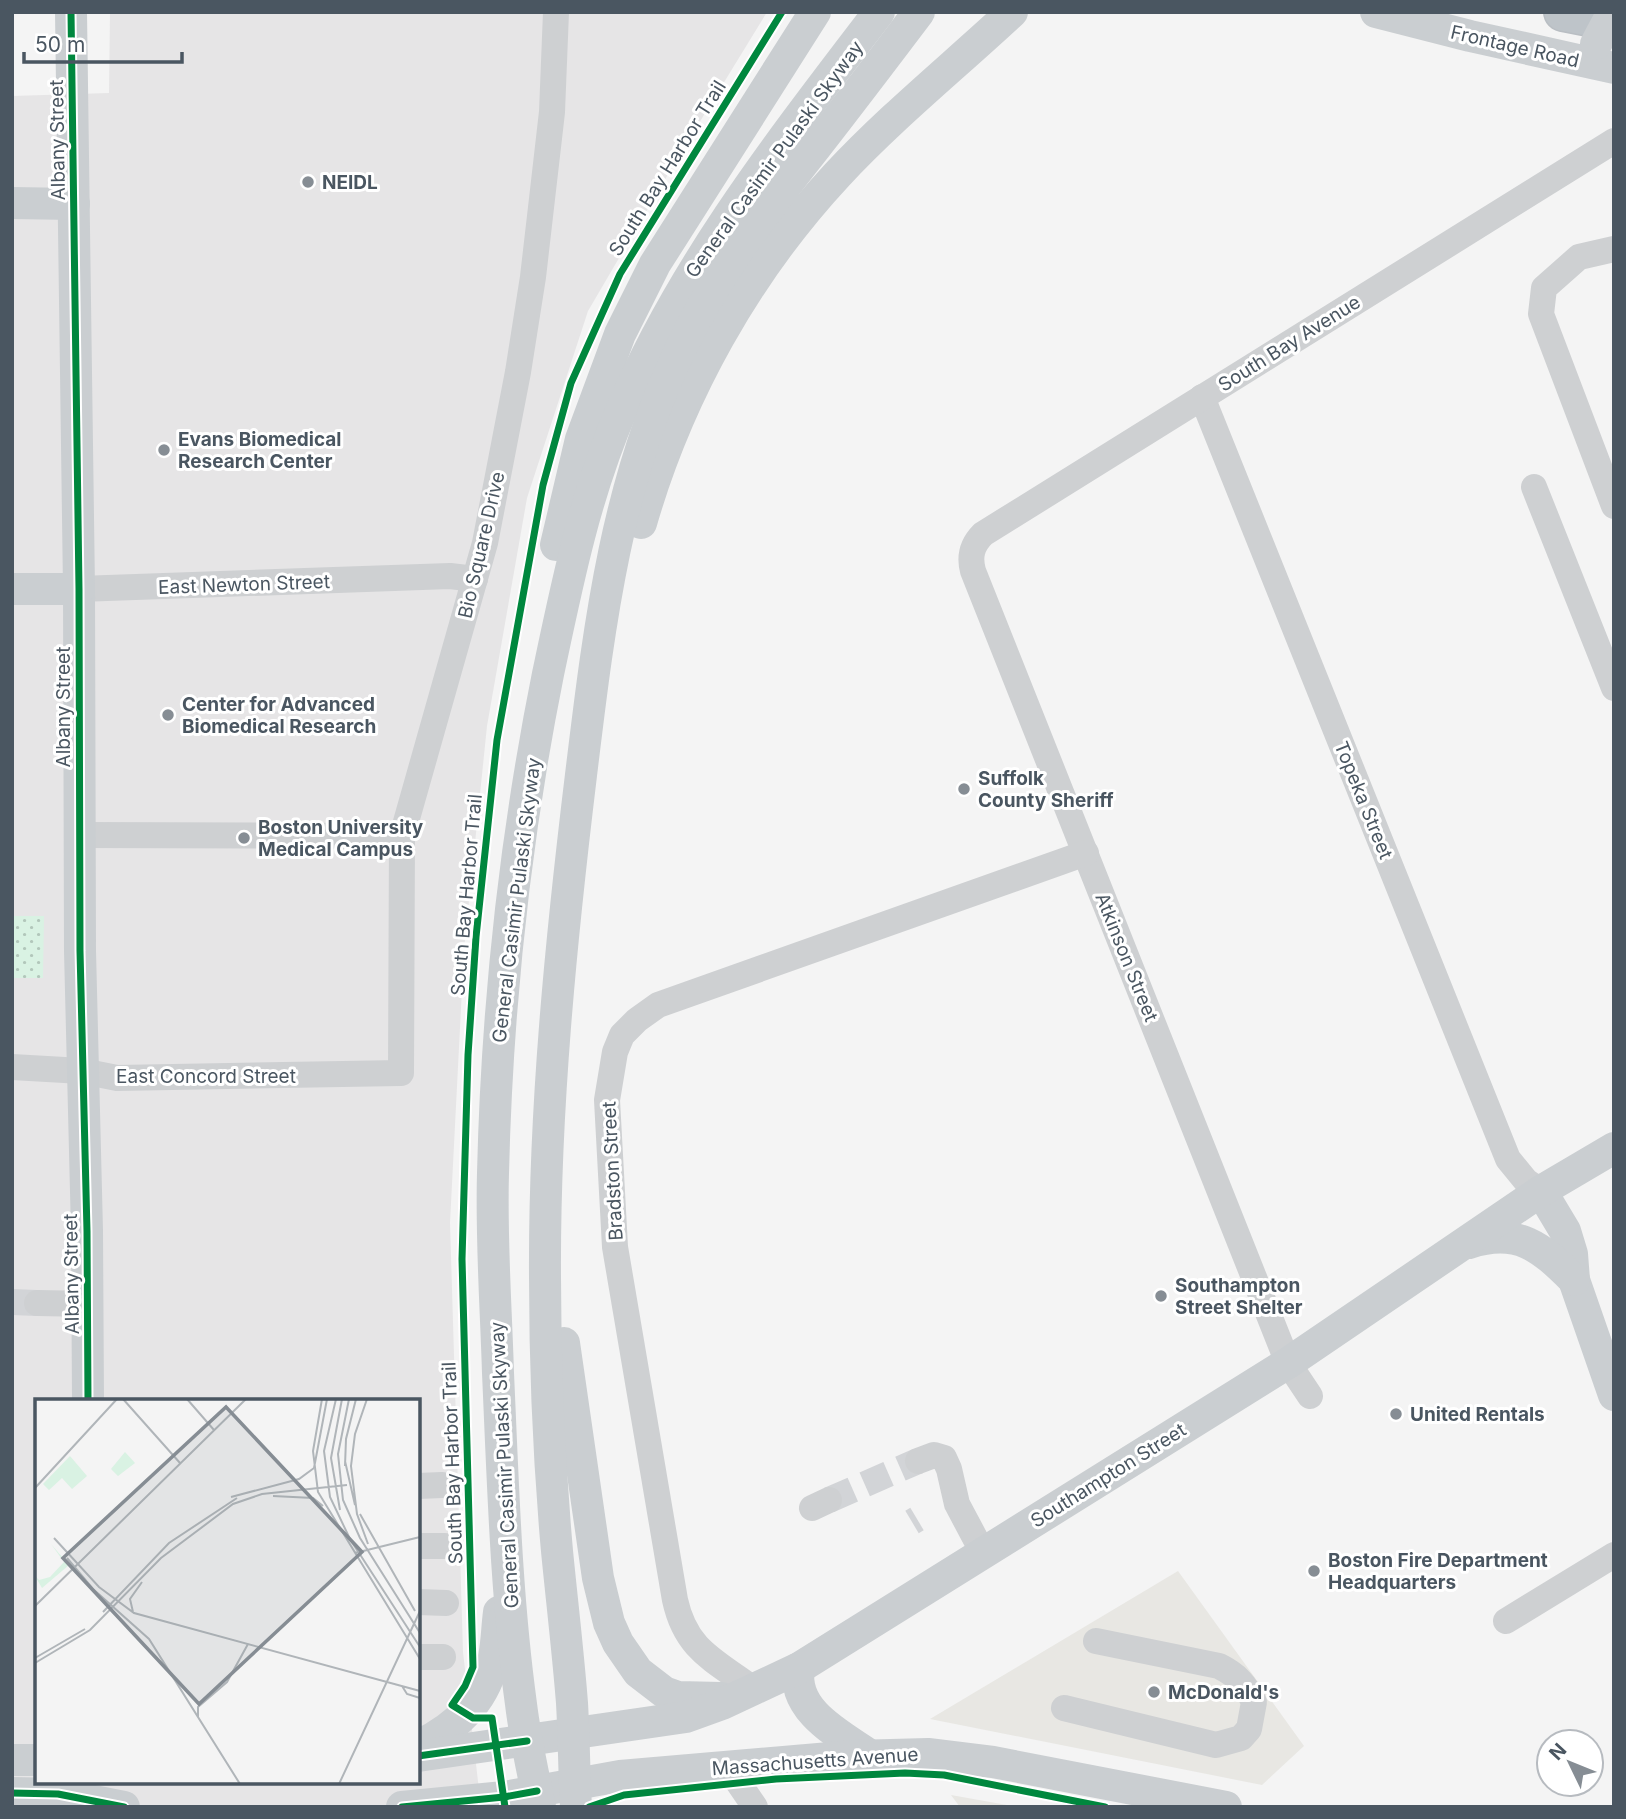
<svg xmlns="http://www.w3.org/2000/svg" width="1626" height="1819" viewBox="0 0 1626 1819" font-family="Inter,sans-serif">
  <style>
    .commercial { fill: #e8e7e3 }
    .education { fill: #e6e5e6; fill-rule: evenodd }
    .grass { fill: url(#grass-dots) }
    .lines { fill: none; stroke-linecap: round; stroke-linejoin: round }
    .minor-tunnel { stroke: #d2d4d7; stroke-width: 26; stroke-dasharray: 26 13; stroke-linecap: butt }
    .highway-casing { stroke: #b9bec3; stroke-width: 40 }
    .minor { stroke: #ced0d2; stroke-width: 26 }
    .major { stroke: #caced1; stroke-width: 32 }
    .highway { stroke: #bec4c9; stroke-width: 37 }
    .major-bridge { stroke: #caced1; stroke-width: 32 }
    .cycleway-casing { stroke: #fff; stroke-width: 11 }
    .cycleway { stroke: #00873e; stroke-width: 7 }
    .poi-dot { fill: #868d94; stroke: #fff; stroke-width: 2.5 }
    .labels { text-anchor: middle; stroke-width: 6; stroke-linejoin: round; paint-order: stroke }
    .street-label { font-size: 19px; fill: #4a5661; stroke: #fff }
    .poi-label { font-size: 19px; font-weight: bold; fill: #4a5661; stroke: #fff; text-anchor: start }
    .inset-road { fill: none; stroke: #b0b5b9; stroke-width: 2 }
    .view { fill: #868d94; fill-opacity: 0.15; stroke: #868d94; stroke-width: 3.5 }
    .inset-edge { fill: none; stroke: #4a5661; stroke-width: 3.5 }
  </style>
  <defs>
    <pattern id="grass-dots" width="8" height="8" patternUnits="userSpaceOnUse" patternTransform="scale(1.75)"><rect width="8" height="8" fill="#d9f2e3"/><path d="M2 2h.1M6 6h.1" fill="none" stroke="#b2c7bb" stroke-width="1.8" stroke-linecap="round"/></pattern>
  </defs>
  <rect width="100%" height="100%" fill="#f4f4f4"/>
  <g class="commercial">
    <polygon points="1178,1571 1304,1746 1262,1785 930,1719"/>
    <polygon points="951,1795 1018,1807 960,1807"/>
  </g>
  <path class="education" d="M110 12H767L677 159 588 311 527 498 487 726 464 950 450 1223 463 1652 481 1807H12V96L109 93ZM37 1401H418V1782H37Z"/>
  <polygon class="grass" points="12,916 44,916 43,978 12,978"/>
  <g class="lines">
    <g class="minor-tunnel">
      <polyline points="12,1302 37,1303"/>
      <polyline points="829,1500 918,1461"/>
      <polyline points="912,1522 917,1519"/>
    </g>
    <defs>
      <polyline id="highway" points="1563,12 1614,22"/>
    </defs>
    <use href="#highway" class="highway-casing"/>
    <g class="minor">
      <polyline points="1614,249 1579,257 1544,288 1541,314 1614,506"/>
      <polyline points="1202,397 1508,1159 1526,1181 1541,1191"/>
      <polyline points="1534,487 1614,688"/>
      <polyline points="79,589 450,576 475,579"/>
      <polyline points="79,835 402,836"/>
      <polyline points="12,1067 82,1071 117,1078 401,1073 402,836 485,543 518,372 533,277 552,112 556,12"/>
      <polyline points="37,1303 88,1304"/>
      <path d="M1310 1396 1288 1363 973 571C969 556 972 545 983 534L1614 141"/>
      <polyline points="918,1461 934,1455 944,1458 949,1469 957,1504 983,1553"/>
      <polyline points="418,1486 442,1485"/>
      <polyline points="812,1508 829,1500"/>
      <polyline points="418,1546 445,1546"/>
      <polyline points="418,1602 446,1603"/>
      <polyline points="1506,1621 1614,1555"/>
      <polyline points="418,1657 443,1657"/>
      <path d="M752 1688C714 1660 686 1650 675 1600L615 1247 607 1100 615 1052 622 1035 637 1020 658 1005 1086 853"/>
      <path d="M1064 1708 1216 1745 1241 1738 1249 1729 1254 1702C1245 1684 1237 1675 1219 1666L1096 1641"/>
      <polyline points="727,1766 755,1807"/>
    </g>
    <g class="major">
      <polyline points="71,12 79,589 80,951 87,1231 88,1401"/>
      <polyline points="1376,12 1470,36 1614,68"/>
      <polyline points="12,203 74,204"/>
      <path d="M641 523C678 395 746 273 837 175 891 117 954 66 1012 12"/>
      <polyline points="556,545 581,439 620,334 655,264 815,12"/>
      <polyline points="12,589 79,589"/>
      <polyline points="1541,1191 1565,1231 1572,1254 1574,1280 1614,1395"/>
      <path d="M1469 1243C1518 1227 1541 1247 1574 1280"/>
      <polyline points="564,1343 598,1578 609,1623 618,1643 638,1672 664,1692 678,1697 721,1698"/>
      <path d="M799 1668C791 1711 841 1735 871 1756"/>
      <path d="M418 1746C456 1728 486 1700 494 1657 497 1642 497 1627 499 1612"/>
      <polyline points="418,1756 686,1717 722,1704 799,1668 1288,1363 1541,1191 1614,1148"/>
      <polyline points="12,1760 37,1760"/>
      <polyline points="12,1793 58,1794 124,1807"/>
      <polyline points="402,1807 504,1797 620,1776 853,1756 928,1754 993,1762 1226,1807"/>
      <path d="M540 1807C533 1773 525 1738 521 1704 506 1595 503 1483 498 1373 496 1306 491 1240 493 1173 497 1006 515 838 548 674 567 584 585 494 622 409 684 263 783 138 879 12"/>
      <path d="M576 1807C574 1772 574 1737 572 1703 568 1652 562 1602 557 1551 549 1461 545 1368 545 1277 544 1110 561 940 581 775 599 627 616 480 683 344 718 272 766 210 815 148 850 103 885 57 919 12"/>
    </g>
    <use href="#highway" class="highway"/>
    <polyline class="major-bridge" points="1596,44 1613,12"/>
    <defs>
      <g id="cycleway">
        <polyline points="71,12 79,589 80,951 87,1231 88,1401"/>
        <polyline points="418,1756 527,1741"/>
        <polyline points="12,1793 58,1794 124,1807"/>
        <polyline points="402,1807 504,1797 537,1791"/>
        <polyline points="505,1807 492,1718 473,1718 452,1705 465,1686 473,1667 462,1259 468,1055 476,937 497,740 543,485 571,383 620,274 782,12"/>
        <polyline points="589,1807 624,1795 776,1779 905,1773 944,1775 1105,1807"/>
      </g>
    </defs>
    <use href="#cycleway" class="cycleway-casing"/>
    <use href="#cycleway" class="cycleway"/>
  </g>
  <g class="poi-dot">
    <circle cx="308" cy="182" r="7"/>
    <circle cx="164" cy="450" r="7"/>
    <circle cx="168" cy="715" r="7"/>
    <circle cx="964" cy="789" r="7"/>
    <circle cx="244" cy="838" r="7"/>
    <circle cx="1161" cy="1296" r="7"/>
    <circle cx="1396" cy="1414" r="7"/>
    <circle cx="1314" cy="1571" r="7"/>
    <circle cx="1154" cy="1692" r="7"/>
  </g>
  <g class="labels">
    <g class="street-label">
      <text transform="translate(1515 46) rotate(13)" y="7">Frontage Road</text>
      <text transform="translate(57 140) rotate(-91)" y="7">Albany Street</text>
      <text transform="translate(774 159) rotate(-54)" y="7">General Casimir Pulaski Skyway</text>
      <text transform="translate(667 168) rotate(-58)" y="7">South Bay Harbor Trail</text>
      <text transform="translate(1289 343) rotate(-32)" y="7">South Bay Avenue</text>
      <text transform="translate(481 545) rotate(-77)" y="7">Bio Square Drive</text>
      <text transform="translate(244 584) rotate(-2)" y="7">East Newton Street</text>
      <text transform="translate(63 707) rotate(-90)" y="7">Albany Street</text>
      <text transform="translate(1364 800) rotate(68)" y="7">Topeka Street</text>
      <text transform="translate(466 895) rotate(-85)" y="7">South Bay Harbor Trail</text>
      <text transform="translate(516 900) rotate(-83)" y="7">General Casimir Pulaski Skyway</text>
      <text transform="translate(1127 957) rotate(68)" y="7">Atkinson Street</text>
      <text x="206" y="1083">East Concord Street</text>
      <text transform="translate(612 1171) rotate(-93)" y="7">Bradston Street</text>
      <text transform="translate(71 1274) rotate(-91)" y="7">Albany Street</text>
      <text transform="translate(452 1463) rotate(-92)" y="7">South Bay Harbor Trail</text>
      <text transform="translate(504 1465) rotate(-93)" y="7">General Casimir Pulaski Skyway</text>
      <text transform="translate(1108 1475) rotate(-32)" y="7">Southampton Street</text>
      <text transform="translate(815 1761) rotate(-4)" y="7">Massachusetts Avenue</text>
    </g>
    <g class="poi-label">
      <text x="322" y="189">NEIDL</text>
      <text x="178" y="446">Evans Biomedical<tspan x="178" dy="22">Research Center</tspan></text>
      <text x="182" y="711">Center for Advanced<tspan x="182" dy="22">Biomedical Research</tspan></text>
      <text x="978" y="785">Suffolk<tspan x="978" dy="22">County Sheriff</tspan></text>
      <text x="258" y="834">Boston University<tspan x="258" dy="22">Medical Campus</tspan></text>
      <text x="1175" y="1292">Southampton<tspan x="1175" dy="22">Street Shelter</tspan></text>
      <text x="1410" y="1421">United Rentals</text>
      <text x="1328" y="1567">Boston Fire Department<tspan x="1328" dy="22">Headquarters</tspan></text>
      <text x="1168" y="1699">McDonald's</text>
    </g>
  </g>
  <g transform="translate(35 1399)">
    <rect width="385" height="385" fill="#f4f4f4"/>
    <path d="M90 53 100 64 83 77 76 70ZM35 57 52 77 37 90 27 79 14 91 8 85ZM16 145 34 166 7 189 0 177 4 181 15 178 29 163Z" fill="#d9f2e3"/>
    <path class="inset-road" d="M88 0 145 64M152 0 179 31M287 0 278 52 283 93 385 260M301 0 289 52 295 98 315 140 385 248M314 0 303 55 308 101 325 139 385 234M332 0 320 35 316 67 322 115 333 145M310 62 320 106M310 67 311 40 321 0M279 69 292 0M0 89 82 0M238 97 278 99 288 107M196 98 264 80 279 69M305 111 296 59 307 0M325 115 380 212M19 139 64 188 99 214 385 292M320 154 385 138M32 159 58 190 114 240 205 385M0 207 211 0M68 213 134 144 202 99M98 213 95 200 107 183M0 259 50 230M0 264 55 231 126 159 198 105 227 95 312 86M367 287 372 295 385 299M163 318V308L192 283 213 245M304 385 385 212"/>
    <path class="view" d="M191 8 327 153 164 305 28 159Z"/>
    <rect width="385" height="385" class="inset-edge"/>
  </g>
  <rect width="1626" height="1819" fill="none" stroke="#4a5661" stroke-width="28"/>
  <g transform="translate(1570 1763) rotate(313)"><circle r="33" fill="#ffffff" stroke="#b7bbc0" stroke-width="2"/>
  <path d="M0-5L12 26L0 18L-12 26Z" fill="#868d94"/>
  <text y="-10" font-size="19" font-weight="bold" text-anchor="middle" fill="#4a5661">N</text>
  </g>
  <path d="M24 52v10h158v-10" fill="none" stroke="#4a5661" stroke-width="3.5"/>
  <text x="35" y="52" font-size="21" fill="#4a5661" stroke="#ffffff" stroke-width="5" paint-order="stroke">50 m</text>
</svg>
